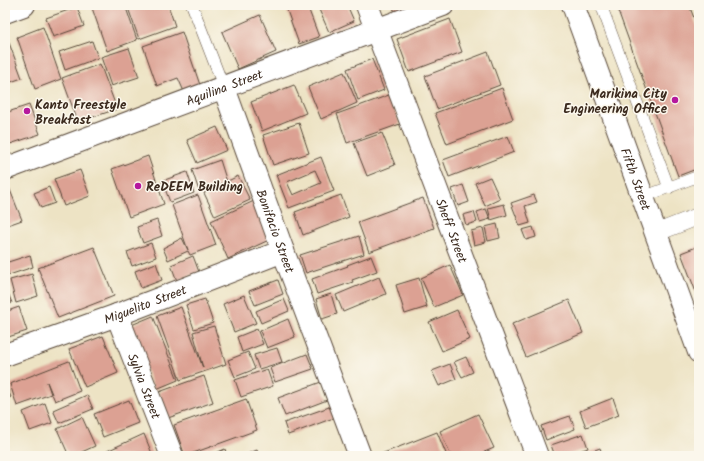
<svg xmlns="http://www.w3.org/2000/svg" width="704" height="461" viewBox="0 0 704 461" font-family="Kalam,sans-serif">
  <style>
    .building { fill: #dca193; fill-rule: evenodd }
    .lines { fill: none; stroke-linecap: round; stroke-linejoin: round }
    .service-casing { stroke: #564637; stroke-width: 12 }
    .pedestrian-casing { stroke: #564637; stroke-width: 18 }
    .minor-casing { stroke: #564637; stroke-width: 24 }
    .tertiary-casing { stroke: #564637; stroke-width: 24 }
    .service { stroke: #fff; stroke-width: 11 }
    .pedestrian { stroke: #fff; stroke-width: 17 }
    .minor { stroke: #fff; stroke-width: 22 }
    .tertiary { stroke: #fff; stroke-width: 22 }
    .poi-dot { fill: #b5179e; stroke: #fbf7ec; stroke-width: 1.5 }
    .labels { text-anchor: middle; stroke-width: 3; stroke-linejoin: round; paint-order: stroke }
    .street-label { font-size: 13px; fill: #3b2a1e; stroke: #fbf7ec }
    .poi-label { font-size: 13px; font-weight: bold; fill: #3b2a1e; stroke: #fbf7ec; text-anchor: start }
  </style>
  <rect width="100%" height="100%" fill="#fbf7ec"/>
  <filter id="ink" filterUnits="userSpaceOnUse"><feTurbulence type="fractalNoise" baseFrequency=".025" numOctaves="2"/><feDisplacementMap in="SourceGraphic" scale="8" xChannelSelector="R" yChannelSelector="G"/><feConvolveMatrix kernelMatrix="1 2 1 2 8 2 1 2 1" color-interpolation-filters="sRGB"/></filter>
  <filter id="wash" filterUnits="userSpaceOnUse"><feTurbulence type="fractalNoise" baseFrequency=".012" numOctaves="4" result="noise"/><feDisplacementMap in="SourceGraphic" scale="16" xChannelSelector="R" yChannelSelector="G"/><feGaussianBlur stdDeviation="0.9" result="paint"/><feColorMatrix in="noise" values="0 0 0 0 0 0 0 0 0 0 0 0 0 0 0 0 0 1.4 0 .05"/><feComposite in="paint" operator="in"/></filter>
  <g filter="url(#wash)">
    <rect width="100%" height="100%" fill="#ede3c4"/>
    <g id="blocks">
      <g class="building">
        <polygon points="91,5 125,5 137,40 107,51"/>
        <polygon points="127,5 168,5 175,26 139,39"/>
        <polygon points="285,5 307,5 319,37 299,44"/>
        <polygon points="317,5 347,5 354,21 329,32"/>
        <polygon points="392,5 414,5 395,12"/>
        <polygon points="616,5 689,5 699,31 699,168 678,176"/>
        <polygon points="77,7 84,26 53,37 46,18"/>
        <polygon points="260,15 276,52 238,69 222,32"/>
        <polygon points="450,19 462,52 409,72 397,39"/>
        <polygon points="43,27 61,79 35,89 17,37"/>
        <polygon points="5,32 22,78 5,84"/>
        <polygon points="182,32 202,91 186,96 178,78 157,86 143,46"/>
        <polygon points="92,41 98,58 65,70 59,52"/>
        <polygon points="129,48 139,77 111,86 101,57"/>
        <polygon points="488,52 500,85 437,109 425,76"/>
        <polygon points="372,59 384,90 358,100 347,69"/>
        <polygon points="100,64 117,109 78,122 62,78"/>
        <polygon points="344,72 357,103 321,119 308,87"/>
        <polygon points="294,85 306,113 262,131 251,102"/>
        <polygon points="502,88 513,119 447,144 435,113"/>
        <polygon points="389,95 400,124 347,143 337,114"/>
        <polygon points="29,105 40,134 10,144 5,130 5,113"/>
        <polygon points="299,123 309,153 273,165 263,135"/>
        <polygon points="217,127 227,150 197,163 187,140"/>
        <polygon points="382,133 395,165 367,176 354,143"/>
        <polygon points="508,136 514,152 449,177 443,160"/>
        <polygon points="148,156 164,204 129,217 112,169"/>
        <path d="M321 157 334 191 289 208 276 175ZM315 170 321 183 293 195 287 182Z"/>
        <polygon points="220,160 227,182 199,191 192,170"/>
        <polygon points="80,170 90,196 64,206 54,179"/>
        <polygon points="187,172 194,193 170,202 162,181"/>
        <polygon points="238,176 250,200 215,216 204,193"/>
        <polygon points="490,177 500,199 485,206 475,183"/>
        <polygon points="8,185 22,220 5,226 5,186"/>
        <polygon points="463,185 469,202 458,206 452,189"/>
        <polygon points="49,187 55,203 41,208 34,193"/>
        <polygon points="198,195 216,245 190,255 188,251 168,260 163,248 182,238 188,250 172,205"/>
        <polygon points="341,195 349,217 303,235 295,212"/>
        <polygon points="534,195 537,202 525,206 530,223 520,226 511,203"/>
        <polygon points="423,198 434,228 369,252 358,222"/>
        <polygon points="254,201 271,239 228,259 211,221"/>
        <polygon points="504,204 507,215 491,220 488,208"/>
        <polygon points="486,209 490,219 480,222 477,212"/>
        <polygon points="474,212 477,222 466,225 463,215"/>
        <polygon points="157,220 162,236 143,243 137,227"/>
        <polygon points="497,224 500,238 488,241 485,227"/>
        <polygon points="533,227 536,237 526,240 522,230"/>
        <polygon points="483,228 486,242 474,245 471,231"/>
        <polygon points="359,236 364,254 306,273 300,255"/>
        <polygon points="151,243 156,257 132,266 127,252"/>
        <polygon points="699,246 699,300 681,253"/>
        <polygon points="94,247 114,296 58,318 38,268"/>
        <polygon points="30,255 33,267 9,275 5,263"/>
        <polygon points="193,256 199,272 177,281 171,265"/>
        <polygon points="371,256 377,271 352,280 353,282 317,294 312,279 348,266 347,265"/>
        <polygon points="156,263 162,280 141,288 135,271"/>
        <polygon points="450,265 463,295 434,307 421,278"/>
        <polygon points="32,274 38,296 16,303 10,280"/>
        <polygon points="379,277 386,294 343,312 336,295"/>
        <polygon points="419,278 427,307 405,314 396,285"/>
        <polygon points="278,280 283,294 255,305 249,291"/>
        <polygon points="5,286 12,303 5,306"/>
        <polygon points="331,294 337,314 322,319 316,299"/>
        <polygon points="244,295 256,323 234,332 223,304"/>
        <polygon points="205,299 213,323 194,329 186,305"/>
        <polygon points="284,299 289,311 261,323 256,311"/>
        <polygon points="569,300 583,333 526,357 512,324"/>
        <polygon points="19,307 27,331 5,338 5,312"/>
        <polygon points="181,307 203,368 193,332 214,326 226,364 180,380 157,316"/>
        <polygon points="457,310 470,339 442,351 429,322"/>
        <polygon points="153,316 178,380 154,390 129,326"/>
        <polygon points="288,319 295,337 267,348 260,331"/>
        <polygon points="257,329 263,344 242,352 237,337"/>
        <polygon points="103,336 118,373 85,387 69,349"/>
        <polygon points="277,348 282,362 259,369 254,355"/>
        <polygon points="248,352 255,369 235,377 228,360"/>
        <polygon points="307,354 313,369 275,382 270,368"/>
        <polygon points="466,357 473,372 462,377 454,362"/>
        <polygon points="69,361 80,391 55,401 47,382 51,394 17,406 10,384"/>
        <polygon points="450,364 456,379 439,386 432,371"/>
        <polygon points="267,369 273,386 241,397 235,380"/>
        <polygon points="204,376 213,402 168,418 159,392"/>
        <polygon points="321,382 327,400 285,416 278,398"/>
        <polygon points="5,384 11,397 5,400"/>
        <polygon points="87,395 93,409 59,423 53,410"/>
        <polygon points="613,398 619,415 586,427 580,411"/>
        <polygon points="246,399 257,430 185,456 174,425"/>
        <polygon points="129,400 138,423 103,437 94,414"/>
        <polygon points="45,403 52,423 30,431 23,412"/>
        <polygon points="332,406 336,417 288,435 284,423"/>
        <polygon points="478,414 494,448 475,456 451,456 440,431"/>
        <polygon points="570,416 575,429 546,440 541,426"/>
        <polygon points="82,417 95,446 73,456 69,456 57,429"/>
        <polygon points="437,432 447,456 376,456"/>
        <polygon points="144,434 153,456 110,456 107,451"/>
        <polygon points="583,434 588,448 565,456 555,456 551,445"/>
        <polygon points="600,448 603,456 579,456"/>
        <polygon points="225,449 227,456 209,456"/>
        <polygon points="257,450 259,456 242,456"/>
      </g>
    </g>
  </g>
  <g filter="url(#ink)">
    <use href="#blocks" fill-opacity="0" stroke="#564637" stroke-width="1"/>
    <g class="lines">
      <defs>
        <g id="service">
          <polyline points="192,5 224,88"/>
          <polyline points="601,5 669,188"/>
          <polyline points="643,197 699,176"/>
        </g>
        <polyline id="pedestrian" points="656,233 699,216"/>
        <g id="minor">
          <path id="s1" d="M367 5 537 456"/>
          <path id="s2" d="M573 5 699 352"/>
          <polyline points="5,12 24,5"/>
          <path id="s3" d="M224 88 283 251 360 456"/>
          <path id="s4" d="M117 315 172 456"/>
          <path id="s5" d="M5 355 117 315 283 251"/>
        </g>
        <g id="tertiary">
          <path id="s6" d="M5 169 443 5"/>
        </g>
      </defs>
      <use href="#service" class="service-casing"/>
      <use href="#pedestrian" class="pedestrian-casing"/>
      <use href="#minor" class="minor-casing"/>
      <use href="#tertiary" class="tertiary-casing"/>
      <use href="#service" class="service"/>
      <use href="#pedestrian" class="pedestrian"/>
      <use href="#minor" class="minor"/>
      <use href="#tertiary" class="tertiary"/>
    </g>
  </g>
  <g class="poi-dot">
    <circle cx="675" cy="100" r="4"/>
    <circle cx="27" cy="111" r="4"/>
    <circle cx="138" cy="186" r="4"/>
  </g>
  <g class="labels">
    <g class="street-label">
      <text dy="5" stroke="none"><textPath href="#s6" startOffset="234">Aquilina Street</textPath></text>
      <text dy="5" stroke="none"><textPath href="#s2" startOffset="185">Fifth Street</textPath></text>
      <text dy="5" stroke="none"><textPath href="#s3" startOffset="152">Bonifacio Street</textPath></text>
      <text dy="5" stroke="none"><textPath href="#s1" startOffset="241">Sheff Street</textPath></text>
      <text dy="5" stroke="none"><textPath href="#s5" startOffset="149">Miguelito Street</textPath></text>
      <text dy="5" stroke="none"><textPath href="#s4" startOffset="76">Sylvia Street</textPath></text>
    </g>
    <g class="poi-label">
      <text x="667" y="98" text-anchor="end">Marikina City<tspan x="667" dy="15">Engineering Office</tspan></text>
      <text x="35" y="109">Kanto Freestyle<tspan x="35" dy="15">Breakfast</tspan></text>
      <text x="146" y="191">ReDEEM Building</text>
    </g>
  </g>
  <rect width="704" height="461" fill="none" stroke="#fbf7ec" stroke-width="20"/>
</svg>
